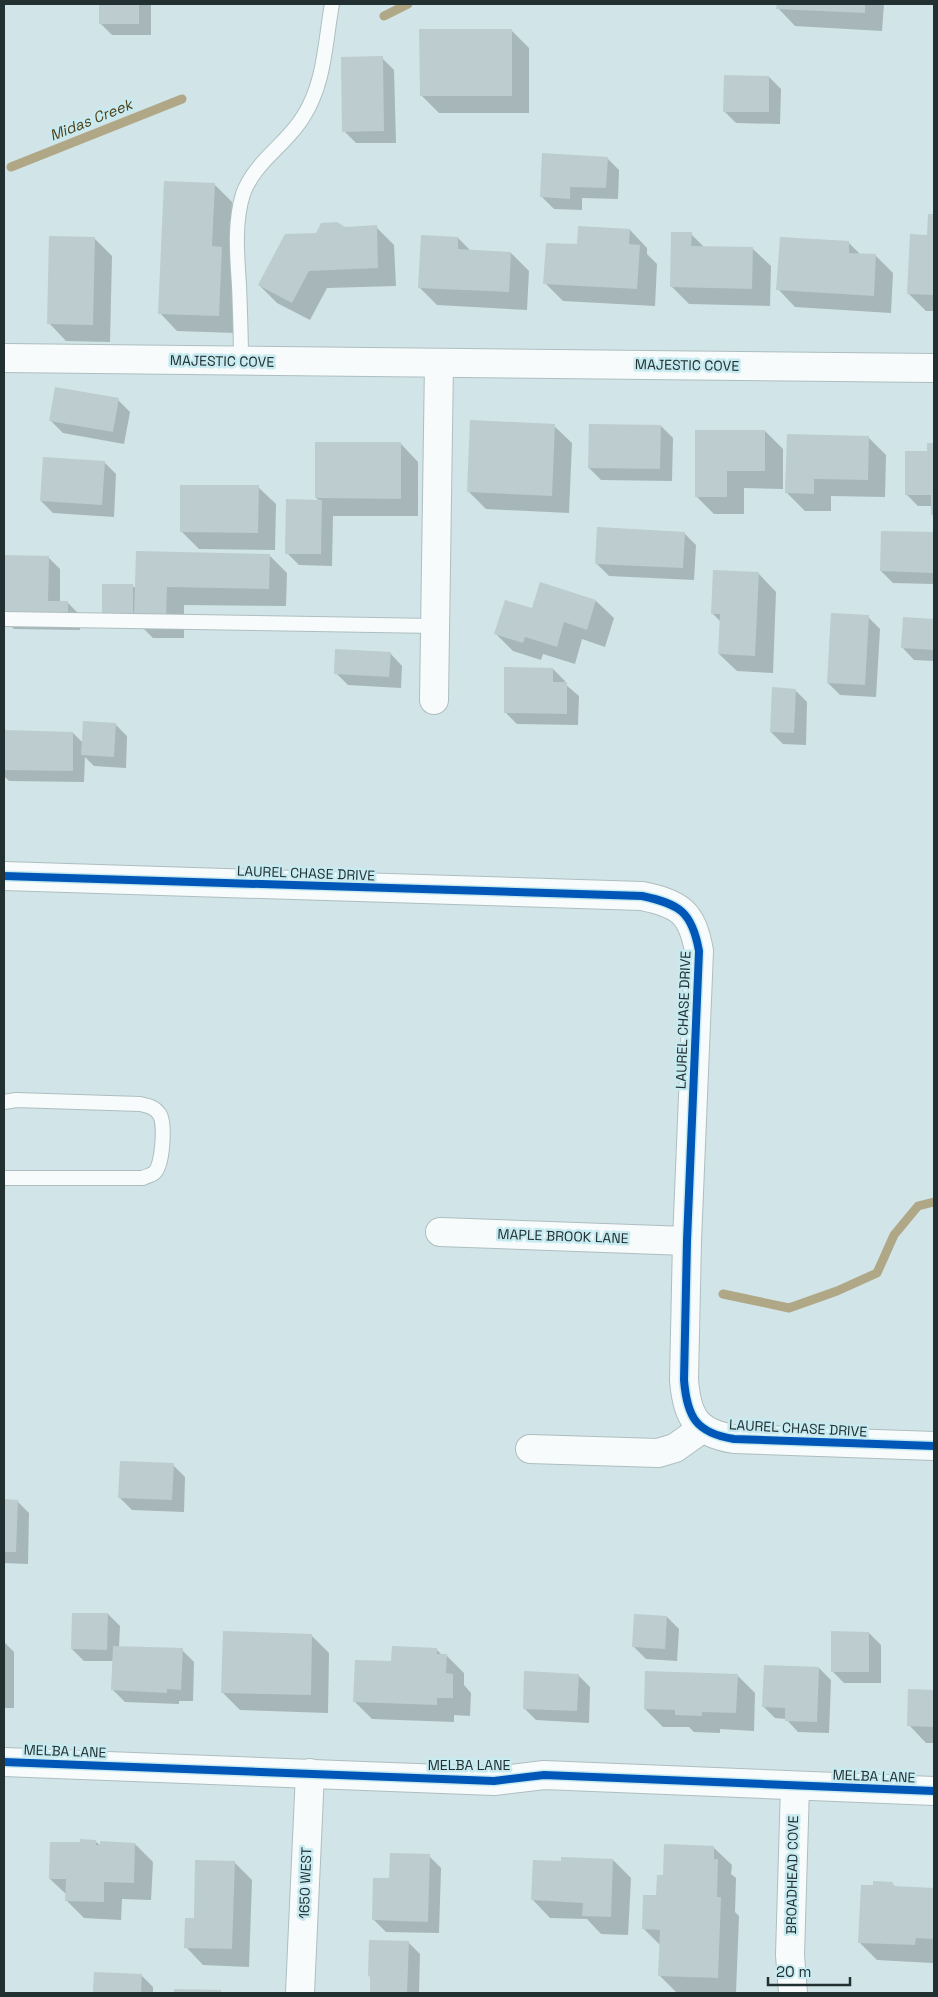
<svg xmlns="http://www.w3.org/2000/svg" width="938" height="1997" viewBox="0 0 938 1997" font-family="'Space Grotesk',sans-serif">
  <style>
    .shadow { fill: #0003 }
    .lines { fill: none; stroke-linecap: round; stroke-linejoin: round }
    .stream { stroke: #b0a786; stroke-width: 9 }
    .building { fill: #bccccf }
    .service-casing { stroke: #aebec0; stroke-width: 16 }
    .minor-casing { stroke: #aebec0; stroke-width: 30 }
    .service { stroke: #f8fbfb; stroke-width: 14 }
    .minor { stroke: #f8fbfb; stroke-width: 28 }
    .cycleway-casing { stroke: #c7ebf1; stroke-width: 11 }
    .cycleway { stroke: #0057b8; stroke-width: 8 }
    .labels { text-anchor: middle; stroke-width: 5; stroke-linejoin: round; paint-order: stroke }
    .street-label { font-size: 14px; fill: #223032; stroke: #c7ebf1 }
    .water-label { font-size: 15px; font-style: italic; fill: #4f3f16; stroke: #c7ebf1 }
  </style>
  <rect width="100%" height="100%" fill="#d1e4e7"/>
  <g class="shadow">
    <polygon points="100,4 151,4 151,35 112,35 100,23"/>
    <polygon points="778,4 884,4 882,31 795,26 778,8"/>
    <polygon points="511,30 529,48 529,113 439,113 421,95"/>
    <polygon points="382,58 394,70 396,143 356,143 344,131"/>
    <polygon points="769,77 781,89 780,124 736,123 724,111"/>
    <polygon points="607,158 619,170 618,199 582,198 582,210 554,209 542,197"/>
    <polygon points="214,184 232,202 230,257 239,266 236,333 177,331 160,313"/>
    <polygon points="929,215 934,215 934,311 926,311 908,293 928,237"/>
    <polygon points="376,227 394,245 396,286 327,288 310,320 277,303 259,285 317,234 345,228"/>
    <polygon points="630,230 647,248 647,254 657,264 655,306 563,301 545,283 578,246"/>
    <polygon points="691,234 705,248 753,249 771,266 770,306 689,304 671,286"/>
    <polygon points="94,238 112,256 110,342 66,341 49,323"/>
    <polygon points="458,238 471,251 511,253 529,271 527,310 437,305 419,287"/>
    <polygon points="849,243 861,255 876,256 893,273 891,313 795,307 778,289"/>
    <polygon points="118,400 130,412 124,444 63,433 51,421"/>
    <polygon points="554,426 572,443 569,513 486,509 468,491"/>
    <polygon points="661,426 673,438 672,481 601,480 589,468"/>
    <polygon points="765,431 783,449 783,489 744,488 744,514 714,514 696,496"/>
    <polygon points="868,437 886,455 885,497 831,496 831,511 805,511 787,493"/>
    <polygon points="401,444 418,462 418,516 333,516 332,566 299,565 287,553 320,501 316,498"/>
    <polygon points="928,445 934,445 934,516 932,514 932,506 918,506 906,494 928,452"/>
    <polygon points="104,462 116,474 114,517 53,513 41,501"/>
    <polygon points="258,487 276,504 275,550 199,549 181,531"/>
    <polygon points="684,533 696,545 694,580 609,576 596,563"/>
    <polygon points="934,533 934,584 893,583 881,571"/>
    <polygon points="269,555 287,573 286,606 184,605 184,638 153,638 143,628 115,627 133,586 136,589"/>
    <polygon points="4,557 48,557 60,569 60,602 68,603 80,615 80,630 14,629 4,619"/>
    <polygon points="759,574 776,592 773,673 737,671 719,654 721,622 712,613"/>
    <polygon points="596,601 614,618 605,647 582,639 575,664 543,654 541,660 513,651 495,633 533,610"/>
    <polygon points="868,617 880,629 876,697 840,695 828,683"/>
    <polygon points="904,618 934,620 934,661 914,660 902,647"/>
    <polygon points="390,653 402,666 401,688 348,685 336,673"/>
    <polygon points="553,669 565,681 565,684 579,696 578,725 517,724 505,712"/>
    <polygon points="795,690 807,702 806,745 783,744 771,732"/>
    <polygon points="115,724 127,736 126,768 94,766 85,757 84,782 9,781 4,776 4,732 73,733 83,743"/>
    <polygon points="173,1465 185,1477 184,1512 132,1510 120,1498"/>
    <polygon points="4,1501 17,1501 29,1513 28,1564 4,1563"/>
    <polygon points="108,1614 120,1626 119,1647 182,1650 194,1662 193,1701 179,1701 179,1704 125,1702 113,1690 114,1661 84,1661 72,1649"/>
    <polygon points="667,1617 679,1629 677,1661 646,1659 634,1647"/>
    <polygon points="869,1633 881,1645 881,1683 844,1683 832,1671"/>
    <polygon points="311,1635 329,1653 328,1713 240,1710 223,1693"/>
    <polygon points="4,1642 14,1652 14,1708 4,1708"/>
    <polygon points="436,1649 442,1655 446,1655 464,1673 464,1685 471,1693 470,1716 454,1715 454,1722 372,1719 354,1701 392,1663"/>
    <polygon points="819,1668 831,1680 829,1733 798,1732 786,1719 775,1718 763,1706"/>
    <polygon points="578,1675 590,1687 589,1723 536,1720 524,1708"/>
    <polygon points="737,1675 755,1693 754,1731 720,1729 720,1733 694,1732 689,1727 663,1727 645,1709"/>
    <polygon points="909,1690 934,1691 934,1743 926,1743 909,1725"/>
    <polygon points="95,1841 102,1847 135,1844 153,1862 151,1900 122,1899 121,1920 84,1918 67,1901 67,1895 50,1879 82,1843"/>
    <polygon points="714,1848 732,1865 731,1874 736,1878 735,1912 739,1916 736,1993 677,1993 659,1975 661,1946 643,1928 664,1877"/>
    <polygon points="429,1856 441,1868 439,1933 386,1932 374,1920 390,1880"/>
    <polygon points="613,1860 631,1878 628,1935 601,1934 587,1919 550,1918 533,1900 562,1862"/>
    <polygon points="234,1862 252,1880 249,1967 203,1965 186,1947 195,1919"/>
    <polygon points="892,1884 896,1887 934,1889 934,1955 933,1963 877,1960 859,1942"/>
    <polygon points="408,1942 420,1954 419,1993 371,1993 372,1978 369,1976"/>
    <polygon points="95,1973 141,1975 153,1987 153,1993 95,1993"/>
  </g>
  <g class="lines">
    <g class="stream">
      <polyline points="384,16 408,4"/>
      <polyline points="11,167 182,99"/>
      <polyline points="723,1294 789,1308 837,1291 877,1273 894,1235 918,1206 934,1202"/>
    </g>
  </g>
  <g class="building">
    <rect x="99" y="4" width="40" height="20"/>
    <polygon points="777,4 865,4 865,13 776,9"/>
    <polygon points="419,29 512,29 512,96 420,96"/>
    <polygon points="383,56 384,131 342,132 341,57"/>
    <polygon points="724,75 769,76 769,112 723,112"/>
    <polygon points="542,153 608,157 606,188 570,187 570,199 540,197"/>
    <polygon points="164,181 215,183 212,246 222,247 219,316 158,314"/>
    <polygon points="928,214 934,214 934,295 907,294 910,234 927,235"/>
    <polygon points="337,222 345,227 377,225 378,268 309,271 292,303 258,285 285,234 316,233 321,223"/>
    <polygon points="578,226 630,229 629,244 640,245 637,289 543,284 546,243 577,244"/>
    <polygon points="671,232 692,232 691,246 753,247 752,289 670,287"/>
    <polygon points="421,235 458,237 458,249 511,252 509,292 418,288"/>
    <polygon points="49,236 95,237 93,325 47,324"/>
    <polygon points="780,237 849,241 849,253 876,254 874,296 776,290"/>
    <polygon points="55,387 119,398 113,432 49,421"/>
    <polygon points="470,420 555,424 552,496 467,492"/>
    <polygon points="589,424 661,425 660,469 588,468"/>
    <polygon points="695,430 765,430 765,471 727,471 727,497 695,497"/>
    <polygon points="787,434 869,436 868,480 814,479 814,494 785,493"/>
    <polygon points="315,442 401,442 401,499 315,498"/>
    <polygon points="927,443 934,443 934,515 931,515 931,495 905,495 905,451 927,451"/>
    <polygon points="43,457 105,461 102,505 40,501"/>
    <polygon points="180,485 259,485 258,533 180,532"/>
    <polygon points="286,499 322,500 321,554 285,554"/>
    <polygon points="597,527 685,532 683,568 595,564"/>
    <polygon points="881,531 934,532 933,573 880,571"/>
    <polygon points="136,551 270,554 269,589 167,587 166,621 134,620"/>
    <polygon points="4,555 49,556 48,601 68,601 68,619 4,618"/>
    <polygon points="713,570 759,572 755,656 718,654 720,614 711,614"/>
    <polygon points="540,582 596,600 587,630 564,622 557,647 525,637 523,643 494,634 505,600 532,608"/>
    <rect x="102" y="584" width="31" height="32"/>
    <polygon points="831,613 869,615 865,685 827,683"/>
    <polygon points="903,617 934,619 934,650 901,648"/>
    <polygon points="335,649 391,652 389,677 334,674"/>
    <polygon points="504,667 553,668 553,682 567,682 567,714 504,713"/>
    <polygon points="772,687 796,689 794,733 770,732"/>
    <polygon points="83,721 116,723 114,757 81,755"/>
    <polygon points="4,730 73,732 73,771 4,770"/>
    <polygon points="120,1461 174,1463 172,1500 118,1498"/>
    <polygon points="4,1499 18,1500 16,1552 4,1552"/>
    <polygon points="72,1613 108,1613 107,1650 71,1649"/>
    <polygon points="634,1614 667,1616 665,1649 632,1647"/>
    <polygon points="223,1631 312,1634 311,1695 221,1693"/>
    <polygon points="831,1631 869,1632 869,1672 831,1672"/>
    <polygon points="113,1646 183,1648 181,1690 167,1689 167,1693 111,1690"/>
    <polygon points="392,1646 437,1648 437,1654 447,1654 446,1673 453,1674 453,1698 437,1698 437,1705 353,1702 355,1660 391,1661"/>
    <polygon points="764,1665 819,1667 817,1722 785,1721 785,1708 762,1707"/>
    <polygon points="524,1671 579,1674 577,1711 523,1709"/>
    <polygon points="645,1671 738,1674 736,1713 702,1712 702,1716 675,1715 675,1710 644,1709"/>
    <polygon points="908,1689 934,1690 934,1727 907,1726"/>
    <polygon points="80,1839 96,1840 96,1845 100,1845 100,1841 135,1843 134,1883 104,1882 104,1902 65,1901 66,1879 49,1879 50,1842 80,1842"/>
    <polygon points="664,1844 714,1846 714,1859 718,1859 717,1897 721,1897 718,1978 658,1976 660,1930 642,1929 643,1895 656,1895 657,1875 663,1875"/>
    <polygon points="390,1853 430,1854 428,1922 372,1920 373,1878 389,1878"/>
    <polygon points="561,1857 613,1859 611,1917 582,1916 583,1903 531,1900 533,1860 561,1861"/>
    <polygon points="195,1860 235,1861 232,1949 184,1948 185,1918 194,1918"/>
    <polygon points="873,1881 893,1882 893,1886 934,1888 934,1939 916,1938 915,1945 858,1943 861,1885 873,1885"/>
    <polygon points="369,1940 409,1941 407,1993 370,1993 370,1976 368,1976"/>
    <polygon points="94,1972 142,1974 141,1993 93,1993"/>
    <polygon points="174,1989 221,1990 221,1993 174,1993"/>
  </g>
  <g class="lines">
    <defs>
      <g id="service">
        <path d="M241 361C241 335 240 310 239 285 237 255 234 223 243 194 255 161 286 145 303 117 325 83 325 42 332 4"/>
        <polyline points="4,619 435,626"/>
        <path d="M4 1102 16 1100 140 1104C149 1106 155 1107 160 1115 165 1125 163 1166 154 1173 152 1175 146 1176 143 1178H4"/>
      </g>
      <g id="minor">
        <polyline points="4,358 934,368"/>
        <polyline points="434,700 439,363"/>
        <path d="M4 876 642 896C680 904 692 912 699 951L687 1241 684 1380C687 1417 696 1433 734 1439L934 1446"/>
        <polyline points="440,1232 687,1241"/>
        <polyline points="530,1449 658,1453 675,1448 703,1428"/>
        <polyline points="4,1762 494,1781 544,1775 934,1791"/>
        <polyline points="300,1993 310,1773"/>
        <polyline points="793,1993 790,1955 795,1786"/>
      </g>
    </defs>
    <use href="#service" class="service-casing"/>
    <use href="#minor" class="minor-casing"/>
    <use href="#service" class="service"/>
    <use href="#minor" class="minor"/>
    <defs>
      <g id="cycleway">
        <path d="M4 876 642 896C680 904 692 912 699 951L687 1241 684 1380C687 1417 696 1433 734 1439L934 1446"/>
        <polyline points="4,1762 494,1781 544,1775 934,1791"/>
      </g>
    </defs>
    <use href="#cycleway" class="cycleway-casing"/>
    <use href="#cycleway" class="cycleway"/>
  </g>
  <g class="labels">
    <g class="street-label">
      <text transform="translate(222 361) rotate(1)" y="5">MAJESTIC COVE</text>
      <text transform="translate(687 365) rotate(1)" y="5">MAJESTIC COVE</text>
      <text transform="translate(306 873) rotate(2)" y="5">LAUREL CHASE DRIVE</text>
      <text transform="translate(683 1020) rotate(-88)" y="5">LAUREL CHASE DRIVE</text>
      <text transform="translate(563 1236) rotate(2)" y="5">MAPLE BROOK LANE</text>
      <text transform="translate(798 1428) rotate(3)" y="5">LAUREL CHASE DRIVE</text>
      <text transform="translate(65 1751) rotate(2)" y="5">MELBA LANE</text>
      <text x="469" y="1770">MELBA LANE</text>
      <text transform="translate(874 1776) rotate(2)" y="5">MELBA LANE</text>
      <text transform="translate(792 1875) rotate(-89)" y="5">BROADHEAD COVE</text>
      <text transform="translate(305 1883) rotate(-88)" y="5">1650 WEST</text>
    </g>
    <g class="water-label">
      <text transform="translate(91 120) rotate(-22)" y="5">Midas Creek</text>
    </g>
  </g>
  <rect width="938" height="1997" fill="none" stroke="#223032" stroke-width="10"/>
  <path d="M768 1977v8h82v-8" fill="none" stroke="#223032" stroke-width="2.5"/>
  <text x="776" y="1977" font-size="15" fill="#223032" stroke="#c7ebf1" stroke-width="4" paint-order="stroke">20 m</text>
</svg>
